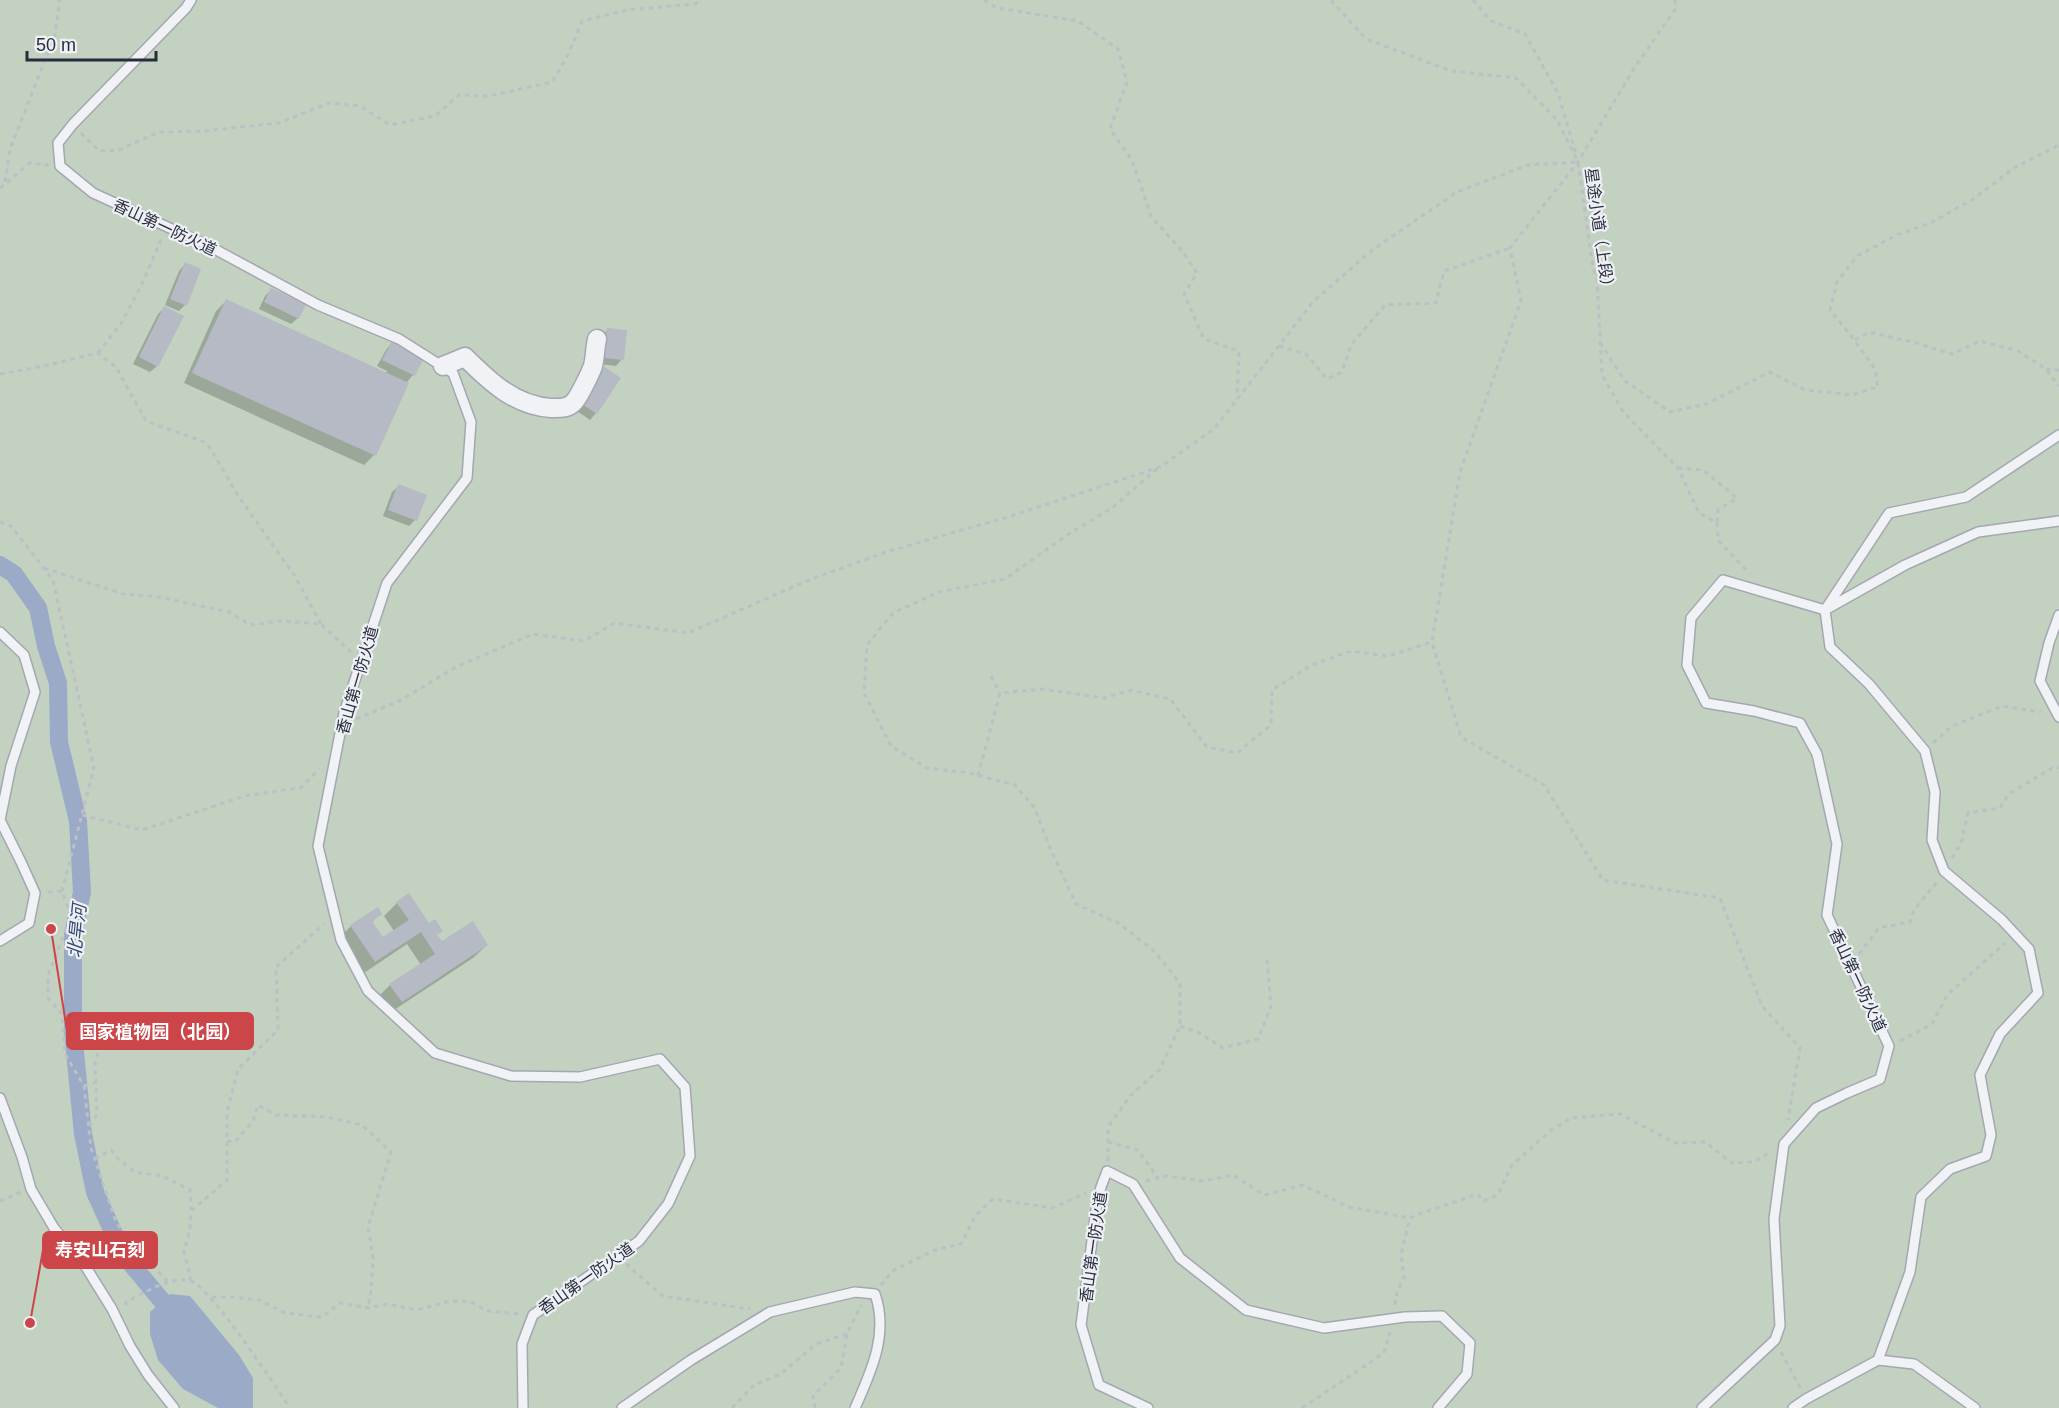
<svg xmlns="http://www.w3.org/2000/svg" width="2059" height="1408" viewBox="0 0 2059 1408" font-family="Helvetica,'Noto Sans SC',sans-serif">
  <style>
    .green { fill: #c2d1c0 }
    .water { fill: #9aaac7 }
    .shadow { fill: #0003 }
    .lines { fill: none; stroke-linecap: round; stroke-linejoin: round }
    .canal { stroke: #9aaac7; stroke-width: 18 }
    .building { fill: #b6bac4 }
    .lane-casing { stroke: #a4a7b2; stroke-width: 12 }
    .street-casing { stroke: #a4a7b2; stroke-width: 21 }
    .path { stroke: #bdbfc6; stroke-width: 3; stroke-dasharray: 4.5 4.5; stroke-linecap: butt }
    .lane { stroke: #f1f2f6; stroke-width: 9 }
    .street { stroke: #f1f2f6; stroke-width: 18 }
    .labels { text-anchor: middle; stroke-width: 4.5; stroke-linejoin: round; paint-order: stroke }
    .street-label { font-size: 16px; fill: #282d3e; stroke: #eef0f5 }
    .water-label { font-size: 18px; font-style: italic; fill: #334771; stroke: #eef0f5 }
    .leader { fill: none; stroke: #cb4549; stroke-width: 2 }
    .callout-dot { fill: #cb4549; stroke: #eef0f5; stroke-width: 2 }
    .callout { fill: #cb4549; stroke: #cb4549; stroke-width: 2 }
    .callout-label { font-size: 18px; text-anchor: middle; font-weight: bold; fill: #fff }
  </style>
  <rect width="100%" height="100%" fill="#dfe1e8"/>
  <rect class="green" x="0" y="0" width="2059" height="1408"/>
  <polygon class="water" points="170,1294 190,1296 239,1355 253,1378 253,1408 218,1408 183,1389 158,1360 150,1334 150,1312"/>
  <g class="shadow">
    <polygon points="185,264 185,305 179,311 165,305 179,271"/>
    <polygon points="271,290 298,318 291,324 259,309 265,296"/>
    <polygon points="226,301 386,374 387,371 377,366 386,350 392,343 422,359 413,375 406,383 374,455 364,465 184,383 216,311"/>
    <polygon points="164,308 157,366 150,372 133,364 158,314"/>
    <polygon points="608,330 622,359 616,366 599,364 601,336"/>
    <polygon points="597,374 596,413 590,420 574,409"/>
    <polygon points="399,486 415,520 409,526 383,516 392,492"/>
    <polygon points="397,903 436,936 441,944 487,945 473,958 388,1014 377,998 390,985 421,965 407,944 361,975 338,939 351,926 380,914 371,923 382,939 394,931 384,916"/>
  </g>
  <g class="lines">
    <polyline class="canal" points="0,565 14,574 38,608 46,646 58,683 59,742 78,821 82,892 73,935 73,1031 83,1134 95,1192 123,1254 177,1319"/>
  </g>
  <g class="building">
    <polygon points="185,262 201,269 187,306 170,299"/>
    <polygon points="271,288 306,304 299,319 264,302"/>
    <polygon points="226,299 409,383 376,456 192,373"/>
    <polygon points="164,306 184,316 158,367 139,357"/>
    <polygon points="607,328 627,330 624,360 604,358"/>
    <polygon points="392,342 424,358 415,376 382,360"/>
    <polygon points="603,366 621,378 597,414 579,402"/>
    <polygon points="398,484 427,495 417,521 388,510"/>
    <polygon points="409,893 429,923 435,919 443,931 437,935 442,941 473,921 488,945 402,1002 389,984 435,954 421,932 375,962 350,925 378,907 382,914 372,921 383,937 409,920 396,902"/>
  </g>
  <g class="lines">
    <defs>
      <g id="lane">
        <polyline points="191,0 186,8 73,124 58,143 60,166 93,193 209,246 318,305 399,339 453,373 471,422 467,478 387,583 344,713 318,846 341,940 368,991 435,1053 511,1076 580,1077 660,1059 685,1087 690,1156 668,1204 639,1241 533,1315 522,1344 523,1408"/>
        <polyline points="2059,615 2049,643 2040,681 2059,717"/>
        <polyline points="0,632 24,655 35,692 11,766 0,820 21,862 35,893 29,923 0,941"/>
        <polyline points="0,1098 22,1157 31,1189 54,1228 84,1264 112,1309 130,1346 148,1375 174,1408"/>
        <polyline points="1878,1360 1914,1364 1975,1408"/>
        <path d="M622 1408 691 1360 770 1312 855 1292 875 1294C889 1334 871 1372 855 1408"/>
        <polyline points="1148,1408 1099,1385 1081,1325 1096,1210 1101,1187 1107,1171 1133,1184 1180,1258 1246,1310 1324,1328 1405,1317 1442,1316 1470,1343 1467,1374 1438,1408"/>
        <polyline points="1702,1408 1775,1340 1780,1326 1774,1219 1784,1144 1816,1108 1847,1093 1880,1079 1889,1046 1827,915 1837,844 1817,754 1800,723 1754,711 1706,703 1687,665 1691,618 1723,580 1825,610 1889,513 1966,497 2059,435"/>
        <polyline points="1793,1408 1806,1399 1878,1360 1910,1272 1921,1197 1950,1169 1986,1156 1991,1135 1980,1075 2000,1034 2038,993 2029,949 2002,920 1944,871 1932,840 1935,792 1925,751 1869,684 1830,647 1825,610 1905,565 1978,532 2059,521"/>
      </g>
      <path id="street" d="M443 366 465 357C489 381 515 406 551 408 559 408 567 409 573 403 578 399 590 374 593 366 595 358 595 348 597 339"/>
    </defs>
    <use href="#lane" class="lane-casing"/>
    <use href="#street" class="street-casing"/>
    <g class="path">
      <polyline points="984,0 997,8 1078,21 1118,49 1127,82 1110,129 1132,160 1151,216 1183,252 1197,273 1184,294 1204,339 1239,351 1237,399"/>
      <polyline points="1331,0 1366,39 1451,71 1516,78 1557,120 1578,162 1593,268 1597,279 1602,375 1624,413 1678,468 1699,513 1717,523 1718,540 1750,574"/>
      <polyline points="1473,0 1491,21 1525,34 1558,93 1576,154"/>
      <polyline points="1675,0 1676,8 1633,70 1578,162 1510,248 1521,301 1460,472 1432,642 1461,737 1544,785 1603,880 1720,898 1762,1006 1800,1048 1788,1120"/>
      <polyline points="81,133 99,151 119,150 159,132 203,131 279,123 329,103 360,106 390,125 435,116 459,95 489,96 552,82 568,55 582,21 627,10 695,4 701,0"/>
      <polyline points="5,182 10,149 55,35 60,0"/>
      <polyline points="0,188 30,163 49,165"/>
      <polyline points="1855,340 1869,332 1916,343 1952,354 1980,341 2018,351 2046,369 2059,386"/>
      <polyline points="1600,343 1625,381 1670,412 1706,404 1770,372 1805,390 1852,395 1878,387 1875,369 1849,333 1830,310 1837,282 1857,256 1897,235 1930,223 1972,200 2014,168 2059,145"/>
      <polyline points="1279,346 1306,354 1327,379 1342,372 1351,345 1385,305 1436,303 1444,271 1510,248"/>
      <polyline points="98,353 122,322 143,282 162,237"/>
      <polyline points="2046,369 2059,370"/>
      <polyline points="0,374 44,366 98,353 116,367 146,421 207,443 239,497 294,575 321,624"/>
      <polyline points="1678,468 1703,470 1737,498 1718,510 1717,523"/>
      <polyline points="0,522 11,526 53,580 94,768 62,891"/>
      <polyline points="44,568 123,594 159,597 229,612 250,625 280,621 321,624 352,653"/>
      <polyline points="991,676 1000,693"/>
      <polyline points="356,719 401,700 456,667 533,634 584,641 615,623 688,633 809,580 886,552 1011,516 1160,467 1214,429 1313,302 1371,251 1457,192 1528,165 1578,162"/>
      <polyline points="1933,743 1952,726 2002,706 2041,712"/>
      <polyline points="978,776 1000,693 1042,689 1104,698 1131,690 1170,699 1207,747 1237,753 1271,725 1272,690 1312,665 1351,651 1388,656 1432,642"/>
      <polyline points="82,815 142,830 245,796 302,787 319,769"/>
      <polyline points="1952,858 1961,844 1968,813 2000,808 2009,794 2052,768 2059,767"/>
      <polyline points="48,892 62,891 71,917 48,975 48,998 62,1014 65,1054 84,1086 91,1148 116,1222 140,1256 155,1268 167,1281"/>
      <polyline points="1859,954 1879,928 1910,922 1914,910 1937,882"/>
      <polyline points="1180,1026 1200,1033 1223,1048 1258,1039 1271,1006 1267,960"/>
      <polyline points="1900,1041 1932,1024 1948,994 2005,943"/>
      <polyline points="84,1086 94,1083"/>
      <polyline points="89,1126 97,1115 95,1062 106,1030"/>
      <polyline points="227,1141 235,1142 253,1121 258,1105 276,1115 327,1117 362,1125 391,1152 368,1227 373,1258 371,1291 368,1308"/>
      <polyline points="1108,1142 1138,1150 1158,1178"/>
      <polyline points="95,1159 111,1150 119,1160 135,1172 163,1176 190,1190 191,1210"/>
      <polyline points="1108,1161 1108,1127 1130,1096 1160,1069 1180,1026 1180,983 1155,952 1120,924 1076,904 1051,850 1034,807 1015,785 969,773 927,768 891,746 864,693 867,645 893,613 939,592 1005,579 1067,535 1112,508 1158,468"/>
      <polyline points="1146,1181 1167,1176 1203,1181 1233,1175 1264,1195 1303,1185 1349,1207 1410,1218"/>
      <polyline points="0,1201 21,1192"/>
      <polyline points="626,1264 663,1296 750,1309"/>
      <polyline points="191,1281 184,1252 190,1229 191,1211 227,1180 227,1112 238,1069 278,1030 276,967 324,924"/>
      <polyline points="881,1285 894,1270 935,1250 961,1244 975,1216 993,1199 1052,1208 1086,1193"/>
      <polyline points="212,1297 234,1297 259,1300 285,1313 322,1317 340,1303 368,1308 388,1304 417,1310 451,1301 471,1302 487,1311 520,1314"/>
      <path d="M125 1305 126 1302C142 1294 172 1275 191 1281 212 1289 274 1385 290 1408"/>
      <path d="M1395 1305 1397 1292 1404 1277 1401 1255 1410 1218C1432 1208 1455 1203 1477 1194L1484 1201 1498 1195 1512 1165 1550 1131 1571 1118 1620 1114 1675 1143 1705 1142 1732 1163 1753 1162 1771 1152"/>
      <polyline points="1781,1352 1801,1389"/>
      <polyline points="732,1408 754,1385 781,1374 816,1344 847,1334"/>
      <polyline points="815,1408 813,1396 841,1368 847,1334 861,1305"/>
      <polyline points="1302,1408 1384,1353 1390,1332"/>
    </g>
    <use href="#lane" class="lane"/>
    <use href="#street" class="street"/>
  </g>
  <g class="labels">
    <g class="street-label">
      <text transform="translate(165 227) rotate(25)" y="6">香山第一防火道</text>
      <text transform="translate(1600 231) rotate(82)" y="6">星途小道（上段）</text>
      <text transform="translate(357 680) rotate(-74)" y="6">香山第一防火道</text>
      <text transform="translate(1858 980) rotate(65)" y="6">香山第一防火道</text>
      <text transform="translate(1093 1247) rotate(-82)" y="6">香山第一防火道</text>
      <text transform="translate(586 1278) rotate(-35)" y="6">香山第一防火道</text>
    </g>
    <g class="water-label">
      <text transform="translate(77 931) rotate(-84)" y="6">北旱河</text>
    </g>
  </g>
  <path class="leader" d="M51 929L67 1031M30 1323L43 1250"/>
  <g class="callout-dot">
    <circle cx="51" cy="929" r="6"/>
    <circle cx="30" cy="1323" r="6"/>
  </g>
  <g class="callout">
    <rect x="67" y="1013" width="186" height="36" rx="6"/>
    <rect x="43" y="1232" width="114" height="36" rx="6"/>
  </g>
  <g class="callout-label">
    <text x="160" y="1038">国家植物园（北园）</text>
    <text x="100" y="1256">寿安山石刻</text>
  </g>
  <path d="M27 51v9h129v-9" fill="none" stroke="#282d3e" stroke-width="3"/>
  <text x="36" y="51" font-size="18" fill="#282d3e" stroke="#eef0f5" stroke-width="4.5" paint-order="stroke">50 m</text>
</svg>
